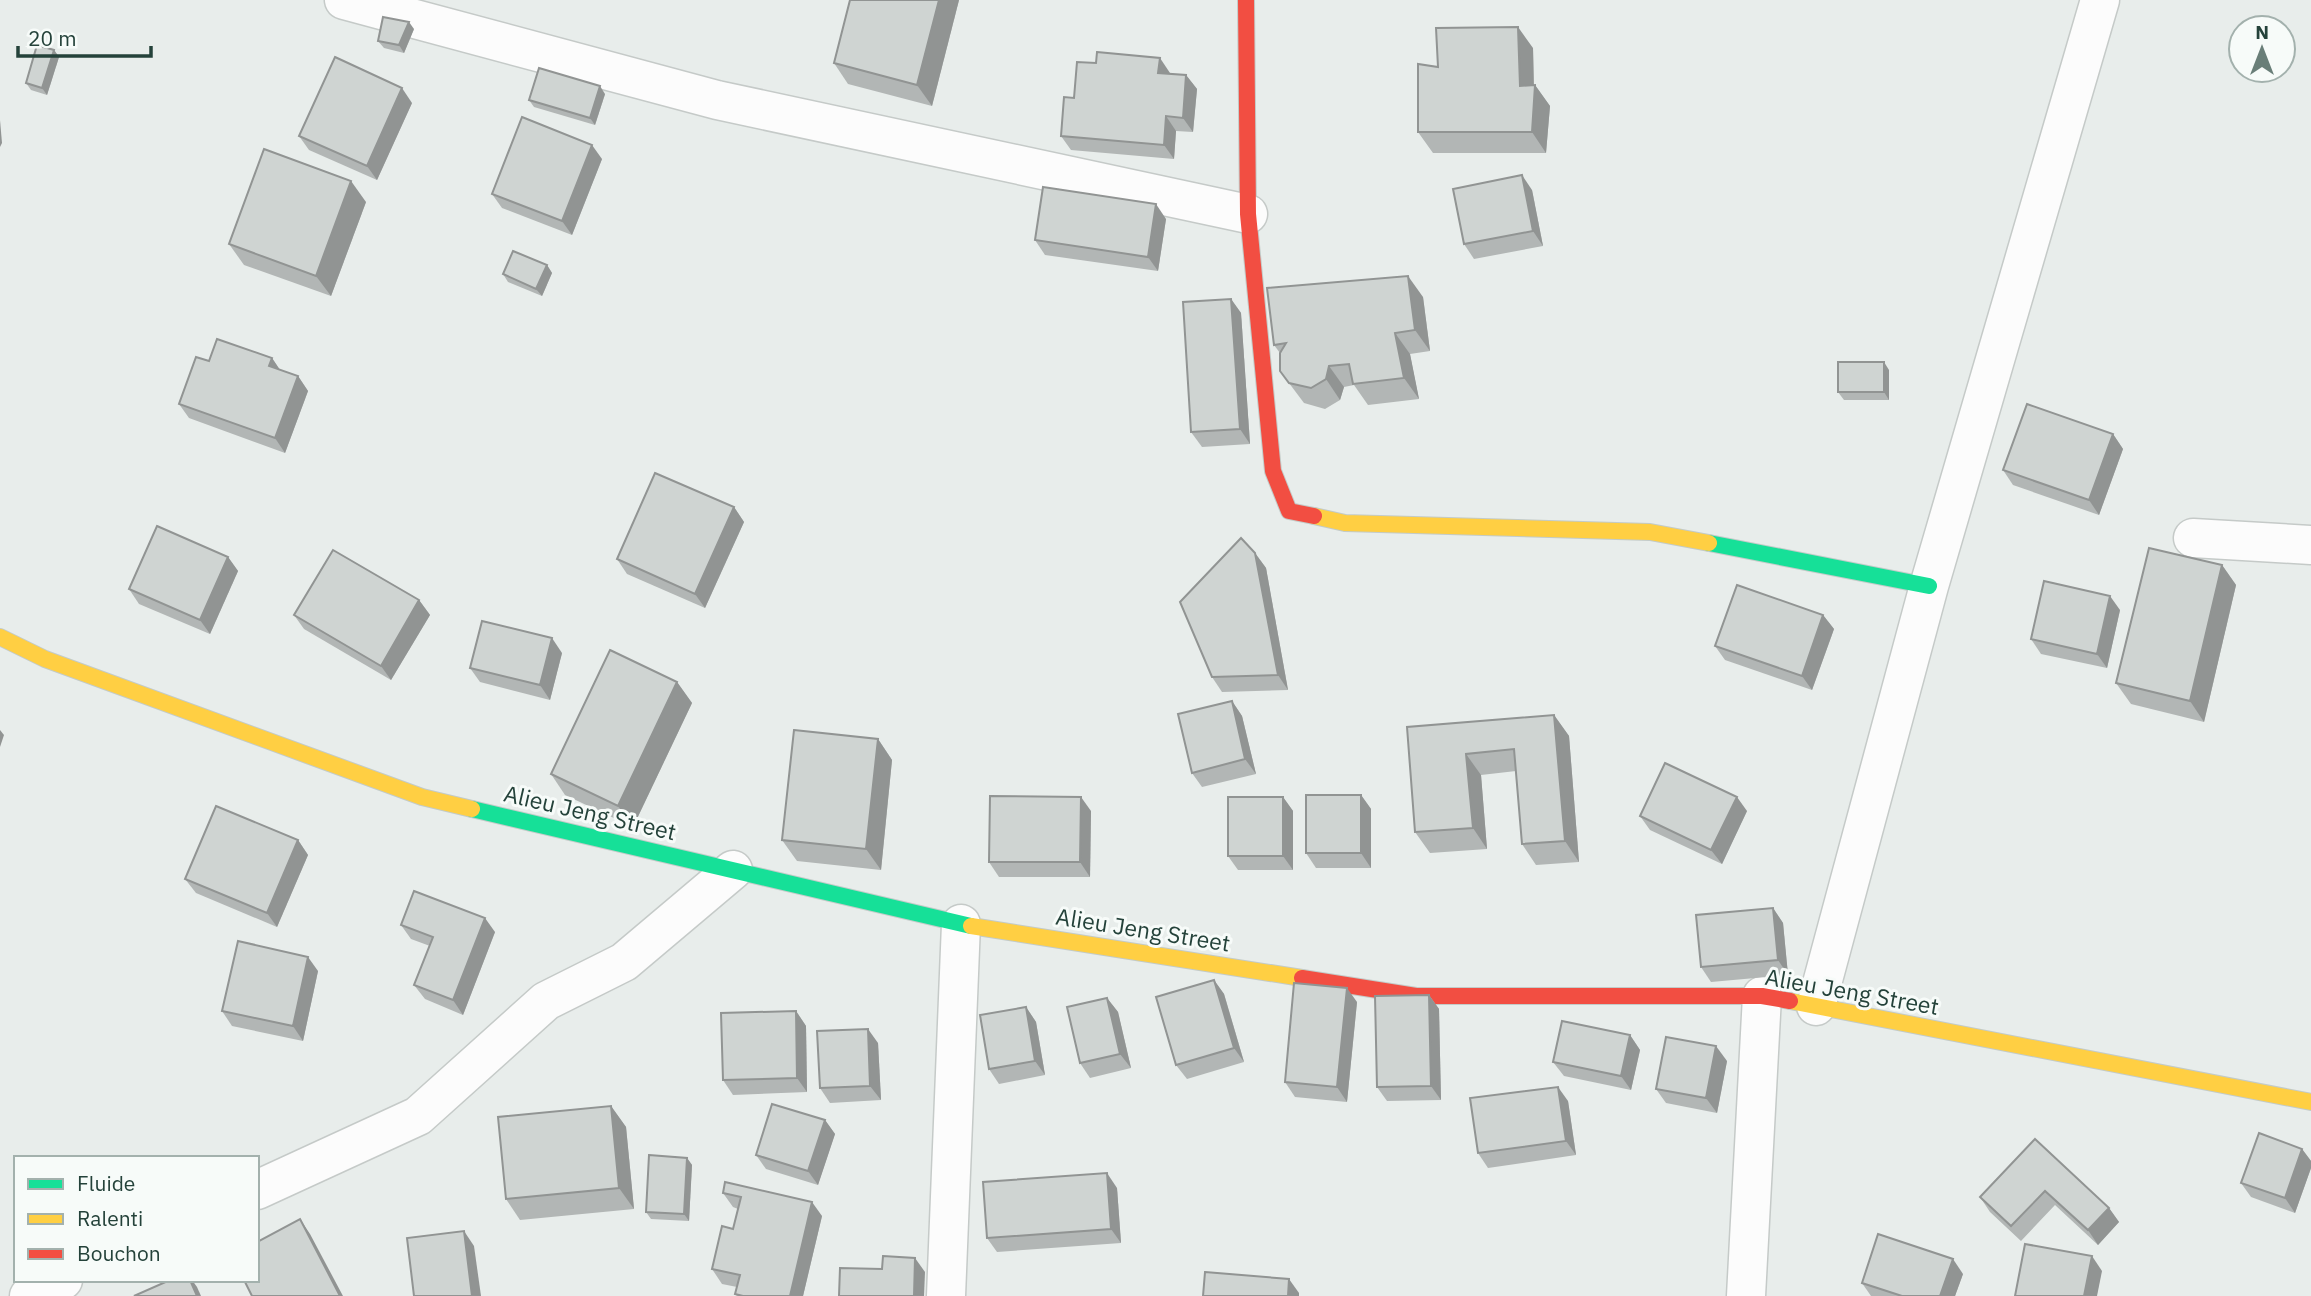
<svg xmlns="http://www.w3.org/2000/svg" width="2311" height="1296" viewBox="0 0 2311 1296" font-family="'IBM Plex Sans',sans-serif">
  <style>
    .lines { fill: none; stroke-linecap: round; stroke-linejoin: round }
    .street-casing { stroke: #c5cac8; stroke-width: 41 }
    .fast-casing { stroke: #c3cbc8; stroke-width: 18 }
    .slow-casing { stroke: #c3cbc8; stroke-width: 18 }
    .jam-casing { stroke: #c3cbc8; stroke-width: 18 }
    .street { stroke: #fcfcfc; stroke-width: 38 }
    .fast { stroke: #16e098; stroke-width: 16 }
    .slow { stroke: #ffcf43; stroke-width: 16 }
    .jam { stroke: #f24e42; stroke-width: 16 }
    .wall { fill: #b2b6b5 }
    .shaded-wall { fill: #919493 }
    .building { fill: #cfd4d2; stroke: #919493; stroke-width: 2 }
    .labels { text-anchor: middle; stroke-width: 6; stroke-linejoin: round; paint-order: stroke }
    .street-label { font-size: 23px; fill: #24423a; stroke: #f7fbf9 }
  </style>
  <rect width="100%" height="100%" fill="#e8edeb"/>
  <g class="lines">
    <defs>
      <g id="street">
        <polyline points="344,0 717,100 1248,214"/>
        <polyline points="2193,538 2311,545"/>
        <polyline points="1816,1006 1929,586 2100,0"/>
        <polyline points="257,1190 418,1116 546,1001 624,962 733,870"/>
        <polyline points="29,1296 63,1280"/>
        <polyline points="946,1296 961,924"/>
        <polyline points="1746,1296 1762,996"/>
      </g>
      <g id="fast">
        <polyline points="1709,543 1929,586"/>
        <polyline points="472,809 971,926"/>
      </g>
      <g id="slow">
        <polyline points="1314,516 1345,523 1650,532 1709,543"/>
        <polyline points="0,637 45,659 422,797 472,809"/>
        <polyline points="971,926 1302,978"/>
        <polyline points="1790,1001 2311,1102"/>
      </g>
      <g id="jam">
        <polyline points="1246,0 1248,214 1273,471 1289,511 1314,516"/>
        <polyline points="1302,978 1416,996 1762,996 1790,1001"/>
      </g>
    </defs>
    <use href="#street" class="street-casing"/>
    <use href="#fast" class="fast-casing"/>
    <use href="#slow" class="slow-casing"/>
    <use href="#jam" class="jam-casing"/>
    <use href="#street" class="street"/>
    <use href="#fast" class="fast"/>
    <use href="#slow" class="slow"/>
    <use href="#jam" class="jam"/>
  </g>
  <g class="wall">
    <polygon points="850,0 959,0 932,106 848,84 834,63"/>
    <polygon points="414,29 404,53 384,48 378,41"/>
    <polygon points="1533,48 1534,86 1535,85 1550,106 1546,153 1433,153 1418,132 1438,67"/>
    <polygon points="54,50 59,57 47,95 31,90 26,83"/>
    <polygon points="1170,73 1170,74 1186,75 1197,89 1193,132 1176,131 1174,159 1071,150 1061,136 1074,98"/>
    <polygon points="605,94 595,125 534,107 529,100"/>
    <polygon points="412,103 377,180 309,150 299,136"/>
    <polygon points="602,159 572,235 502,208 492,194"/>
    <polygon points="1532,190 1543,246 1474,259 1464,244"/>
    <polygon points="366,202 331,296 244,265 229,244"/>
    <polygon points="1166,219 1158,271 1045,255 1035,240"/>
    <polygon points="547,265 552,273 542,296 508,282 503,274"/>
    <polygon points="1423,297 1430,351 1410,354 1419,399 1368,405 1354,385 1344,387 1340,400 1325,409 1304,403 1280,371 1280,353 1274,345"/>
    <polygon points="1231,299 1241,313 1250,444 1202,447 1191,432"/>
    <polygon points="272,358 280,370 298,376 308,391 285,453 189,418 179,404 209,361"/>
    <polygon points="1889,370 1889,400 1844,400 1838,392"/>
    <polygon points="2113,434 2123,449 2099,515 2013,485 2003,470"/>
    <polygon points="734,507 744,522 705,608 627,574 617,559"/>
    <polygon points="1255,553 1266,568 1288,690 1222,692 1212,677"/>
    <polygon points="228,557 238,571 210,634 139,604 129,589"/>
    <polygon points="2222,565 2236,585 2204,722 2131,704 2116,683"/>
    <polygon points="419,600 430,615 391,680 304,629 294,615"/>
    <polygon points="2120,610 2107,668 2041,654 2031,639"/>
    <polygon points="1823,615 1834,629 1812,690 1725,660 1715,646"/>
    <polygon points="562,653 550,700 480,682 470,668"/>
    <polygon points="677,682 692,703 633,827 565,795 551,774"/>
    <polygon points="1232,701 1242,716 1256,774 1202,787 1192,773"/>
    <polygon points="1554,715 1569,736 1579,862 1536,865 1522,844 1516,771 1481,775 1487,849 1430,853 1415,832 1407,727"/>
    <polygon points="878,739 892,760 881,870 797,861 782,840"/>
    <polygon points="1361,795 1371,809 1371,868 1316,868 1306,853"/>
    <polygon points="1283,797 1293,811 1293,870 1238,870 1228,856"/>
    <polygon points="1091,811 1090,877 999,877 989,862"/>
    <polygon points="1747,811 1722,864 1650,830 1640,816"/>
    <polygon points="298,840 308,855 277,927 196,893 185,879"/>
    <polygon points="1773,908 1783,923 1788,975 1711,982 1701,967"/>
    <polygon points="401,925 495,932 463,1015 425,999 414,985 430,946 411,939"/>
    <polygon points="318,971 303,1041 232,1026 222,1011"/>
    <polygon points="1214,980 1224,994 1244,1062 1187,1079 1176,1065"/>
    <polygon points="1429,995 1439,1009 1441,1100 1387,1101 1377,1087"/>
    <polygon points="1107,998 1118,1012 1131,1068 1090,1078 1080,1063"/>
    <polygon points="1357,1002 1347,1102 1295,1097 1285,1082"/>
    <polygon points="1026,1007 1036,1022 1045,1075 999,1084 989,1069"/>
    <polygon points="796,1011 806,1026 807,1092 733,1095 723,1080"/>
    <polygon points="1630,1035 1640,1050 1631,1090 1564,1076 1553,1062"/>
    <polygon points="878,1043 881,1100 830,1103 820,1088"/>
    <polygon points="1727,1061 1717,1113 1666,1103 1656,1089"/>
    <polygon points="1568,1101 1576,1155 1488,1168 1478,1153"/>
    <polygon points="611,1106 626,1127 634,1209 520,1220 506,1199"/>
    <polygon points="825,1120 835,1134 818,1185 766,1169 756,1155"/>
    <polygon points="2035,1139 2109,1208 2119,1222 2098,1245 2055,1205 2021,1241 1990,1212 1980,1197"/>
    <polygon points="2302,1149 2311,1161 2311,1168 2295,1213 2251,1197 2241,1183"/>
    <polygon points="687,1158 692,1165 689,1221 651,1219 646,1212"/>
    <polygon points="1117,1188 1121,1243 997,1252 987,1238"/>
    <polygon points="723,1193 822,1216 803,1296 737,1296 735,1294 737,1287 722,1284 712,1269 733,1229 738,1209 733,1207"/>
    <polygon points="1963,1274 1955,1296 1871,1296 1862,1283"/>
  </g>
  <g class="shaded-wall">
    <polygon points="939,0 959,0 932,106 917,85"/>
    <polygon points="409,22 414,29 404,53 399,45"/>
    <polygon points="1518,27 1533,48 1534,97 1535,85 1550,106 1546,153 1532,132 1520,86"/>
    <polygon points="54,50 59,57 47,95 42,88"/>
    <polygon points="1160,58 1170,73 1169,87 1158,73"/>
    <polygon points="1186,75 1197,89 1193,132 1183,118"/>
    <polygon points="600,86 605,94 595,125 590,118"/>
    <polygon points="402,88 412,103 377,180 367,166"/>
    <polygon points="1166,116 1176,131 1174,159 1164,145"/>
    <polygon points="0,120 2,143 0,147"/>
    <polygon points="592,145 602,159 572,235 562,221"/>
    <polygon points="1522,175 1532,190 1543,246 1533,231"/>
    <polygon points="351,181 366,202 331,296 316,276"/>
    <polygon points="1156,204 1166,219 1158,271 1148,257"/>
    <polygon points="547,265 552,273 542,296 536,289"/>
    <polygon points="1408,276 1423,297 1430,351 1415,330"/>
    <polygon points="1231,299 1241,313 1250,444 1240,429"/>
    <polygon points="1395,333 1410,354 1419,399 1404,378"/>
    <polygon points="272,358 282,373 269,366"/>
    <polygon points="1884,362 1889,370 1889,400 1884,392"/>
    <polygon points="1329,366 1344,387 1340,400 1326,379"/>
    <polygon points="298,376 308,391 285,453 275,438"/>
    <polygon points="2113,434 2123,449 2099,515 2089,500"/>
    <polygon points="734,507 744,522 705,608 695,594"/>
    <polygon points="1255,553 1266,568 1288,690 1278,675"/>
    <polygon points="228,557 238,571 210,634 200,620"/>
    <polygon points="2222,565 2236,585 2204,722 2190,701"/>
    <polygon points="2110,596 2120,610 2107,668 2097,654"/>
    <polygon points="419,600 430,615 391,680 381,666"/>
    <polygon points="1823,615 1834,629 1812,690 1802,676"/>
    <polygon points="552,638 562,653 550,700 540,685"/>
    <polygon points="677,682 692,703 633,827 618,806"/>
    <polygon points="1232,701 1242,716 1256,774 1245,759"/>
    <polygon points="1554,715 1569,736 1579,862 1565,841"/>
    <polygon points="0,730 4,735 0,747"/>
    <polygon points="878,739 892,760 881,870 866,849"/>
    <polygon points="1466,754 1481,775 1487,849 1473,828"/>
    <polygon points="1361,795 1371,809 1371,868 1361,853"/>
    <polygon points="1081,797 1091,811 1090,877 1080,862"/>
    <polygon points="1283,797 1293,811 1293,870 1283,856"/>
    <polygon points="1737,797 1747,811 1722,864 1711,850"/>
    <polygon points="298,840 308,855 277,927 267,913"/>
    <polygon points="1773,908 1783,923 1788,975 1778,960"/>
    <polygon points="485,918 495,932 463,1015 453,1000"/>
    <polygon points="308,957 318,971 303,1041 293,1026"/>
    <polygon points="1214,980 1224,994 1244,1062 1234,1048"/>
    <polygon points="1347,988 1357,1002 1347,1102 1337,1087"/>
    <polygon points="1429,995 1439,1009 1441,1100 1431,1086"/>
    <polygon points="1107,998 1118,1012 1131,1068 1120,1054"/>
    <polygon points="1026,1007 1036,1022 1045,1075 1035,1061"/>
    <polygon points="796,1011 806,1026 807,1092 797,1078"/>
    <polygon points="868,1029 878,1043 881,1100 870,1086"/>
    <polygon points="1630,1035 1640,1050 1631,1090 1621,1076"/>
    <polygon points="1716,1046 1727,1061 1717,1113 1706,1098"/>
    <polygon points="1558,1087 1568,1101 1576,1155 1566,1141"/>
    <polygon points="611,1106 626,1127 634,1209 619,1188"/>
    <polygon points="825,1120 835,1134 818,1185 808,1171"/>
    <polygon points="2302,1149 2311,1161 2311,1168 2295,1213 2285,1198"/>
    <polygon points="687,1158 692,1165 689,1221 684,1214"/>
    <polygon points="1107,1173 1117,1188 1121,1243 1111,1229"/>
    <polygon points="812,1202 822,1216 803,1296 790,1296"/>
    <polygon points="2109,1208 2119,1222 2098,1245 2088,1230"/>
    <polygon points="300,1219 310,1234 343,1296 340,1296"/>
    <polygon points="464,1231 474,1246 481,1296 472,1296"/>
    <polygon points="2092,1256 2102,1271 2097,1296 2084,1296"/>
    <polygon points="915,1258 925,1272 924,1296 914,1296"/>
    <polygon points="1953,1259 1963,1274 1955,1296 1940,1296"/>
    <polygon points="1289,1279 1299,1293 1299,1296 1288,1296"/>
    <polygon points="190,1280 192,1280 197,1287 201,1296 197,1296"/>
  </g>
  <g class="building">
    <polygon points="850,0 939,0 917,85 834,63"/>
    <polygon points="383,17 409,22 399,45 378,41"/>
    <polygon points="1518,27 1520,86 1535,85 1532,132 1418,132 1418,64 1438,67 1436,28"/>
    <polygon points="37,45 54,50 42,88 26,83"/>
    <polygon points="1097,52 1160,58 1158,73 1186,75 1183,118 1166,116 1164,145 1061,136 1064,97 1074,98 1077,62 1096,63"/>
    <polygon points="335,57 402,88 367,166 299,136"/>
    <polygon points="539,68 600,86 590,118 529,100"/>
    <polygon points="522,117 592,145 562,221 492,194"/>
    <polygon points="264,149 351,181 316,276 229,244"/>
    <polygon points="1522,175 1533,231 1464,244 1453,189"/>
    <polygon points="1043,187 1156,204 1148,257 1035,240"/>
    <polygon points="513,251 547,265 536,289 503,274"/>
    <polygon points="1408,276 1415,330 1395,333 1404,378 1353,384 1349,364 1329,366 1326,379 1311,388 1289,383 1280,371 1280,353 1286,343 1274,345 1267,288"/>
    <polygon points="1231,299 1240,429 1191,432 1183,302"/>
    <polygon points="217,339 272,358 269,366 298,376 275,438 179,404 196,357 209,361"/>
    <rect x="1838" y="362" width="46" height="30"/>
    <polygon points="2027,404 2113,434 2089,500 2003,470"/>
    <polygon points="655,473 734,507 695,594 617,559"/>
    <polygon points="157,526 228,557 200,620 129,589"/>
    <polygon points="1241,538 1255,553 1278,675 1212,677 1180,602"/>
    <polygon points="2149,548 2222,565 2190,701 2116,683"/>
    <polygon points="333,550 419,600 381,666 294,615"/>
    <polygon points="2044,581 2110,596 2097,654 2031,639"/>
    <polygon points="1737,585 1823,615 1802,676 1715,646"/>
    <polygon points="482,621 552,638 540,685 470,668"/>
    <polygon points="610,650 677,682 618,806 551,774"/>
    <polygon points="1232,701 1245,759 1192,773 1178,714"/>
    <polygon points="1554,715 1565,841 1522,844 1514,749 1466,754 1473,828 1415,832 1407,727"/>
    <polygon points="794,730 878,739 866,849 782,840"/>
    <polygon points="1665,763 1737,797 1711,850 1640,816"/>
    <rect x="1306" y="795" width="55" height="58"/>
    <polygon points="990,796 1081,797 1080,862 989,862"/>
    <rect x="1228" y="797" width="55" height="59"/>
    <polygon points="216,806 298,840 267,913 185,879"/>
    <polygon points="414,891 485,918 453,1000 414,985 433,937 401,925"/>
    <polygon points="1773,908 1778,960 1701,967 1696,915"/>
    <polygon points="238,941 308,957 293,1026 222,1011"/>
    <polygon points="1214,980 1234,1048 1176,1065 1156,997"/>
    <polygon points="1294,983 1347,988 1337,1087 1285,1082"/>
    <polygon points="1429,995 1431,1086 1377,1087 1375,996"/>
    <polygon points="1107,998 1120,1054 1080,1063 1067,1007"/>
    <polygon points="1026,1007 1035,1061 989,1069 980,1015"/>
    <polygon points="796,1011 797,1078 723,1080 721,1013"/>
    <polygon points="1562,1021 1630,1035 1621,1076 1553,1062"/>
    <polygon points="868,1029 870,1086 820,1088 817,1031"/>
    <polygon points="1666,1037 1716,1046 1706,1098 1656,1089"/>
    <polygon points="1558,1087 1566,1141 1478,1153 1470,1098"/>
    <polygon points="772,1104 825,1120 808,1171 756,1155"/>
    <polygon points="611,1106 619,1188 506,1199 498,1117"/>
    <polygon points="2259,1133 2302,1149 2285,1198 2241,1183"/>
    <polygon points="2035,1139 2109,1208 2088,1230 2045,1191 2011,1226 1980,1197"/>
    <polygon points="649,1155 687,1158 684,1214 646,1212"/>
    <polygon points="1107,1173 1111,1229 987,1238 983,1182"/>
    <polygon points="725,1182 812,1202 790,1296 743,1296 735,1294 740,1275 712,1269 722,1226 733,1229 741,1197 723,1193"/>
    <polygon points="300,1219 340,1296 252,1296 244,1280 257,1280 257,1242"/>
    <polygon points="464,1231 472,1296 414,1296 407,1238"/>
    <polygon points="1878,1234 1953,1259 1940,1296 1902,1296 1862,1283"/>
    <polygon points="2025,1244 2092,1256 2084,1296 2015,1296"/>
    <polygon points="883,1256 915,1258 914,1296 839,1296 840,1268 882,1269"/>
    <polygon points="1205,1272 1289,1279 1288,1296 1203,1296"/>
    <polygon points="170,1280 190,1280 197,1296 134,1296"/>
  </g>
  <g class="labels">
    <g class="street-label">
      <text transform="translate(590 813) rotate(13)" y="8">Alieu Jeng Street</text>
      <text transform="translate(1143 930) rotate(9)" y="8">Alieu Jeng Street</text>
      <text transform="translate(1852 992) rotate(10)" y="8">Alieu Jeng Street</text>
    </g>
  </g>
  <rect x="14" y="1156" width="245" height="126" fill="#f7fbf9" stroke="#a3b1ad" stroke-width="2"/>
  <rect x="28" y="1179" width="35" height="10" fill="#16e098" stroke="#a3b1ad" stroke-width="2"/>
  <text x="77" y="1191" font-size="21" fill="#24423a">Fluide</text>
  <rect x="28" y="1214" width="35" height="10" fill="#ffcf43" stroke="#a3b1ad" stroke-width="2"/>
  <text x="77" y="1226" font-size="21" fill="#24423a">Ralenti</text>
  <rect x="28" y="1249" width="35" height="10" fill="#f24e42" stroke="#a3b1ad" stroke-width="2"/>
  <text x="77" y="1261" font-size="21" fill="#24423a">Bouchon</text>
  <g transform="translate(2262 49)"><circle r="33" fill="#f7fbf9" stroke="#a3b1ad" stroke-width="2"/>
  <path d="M0-5L12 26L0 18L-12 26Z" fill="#697e78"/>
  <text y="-10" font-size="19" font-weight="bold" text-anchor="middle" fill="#24423a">N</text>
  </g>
  <path d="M18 46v10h133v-10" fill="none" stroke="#24423a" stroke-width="3.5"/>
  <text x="28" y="46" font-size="21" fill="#24423a" stroke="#f7fbf9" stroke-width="5" paint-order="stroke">20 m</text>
</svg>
